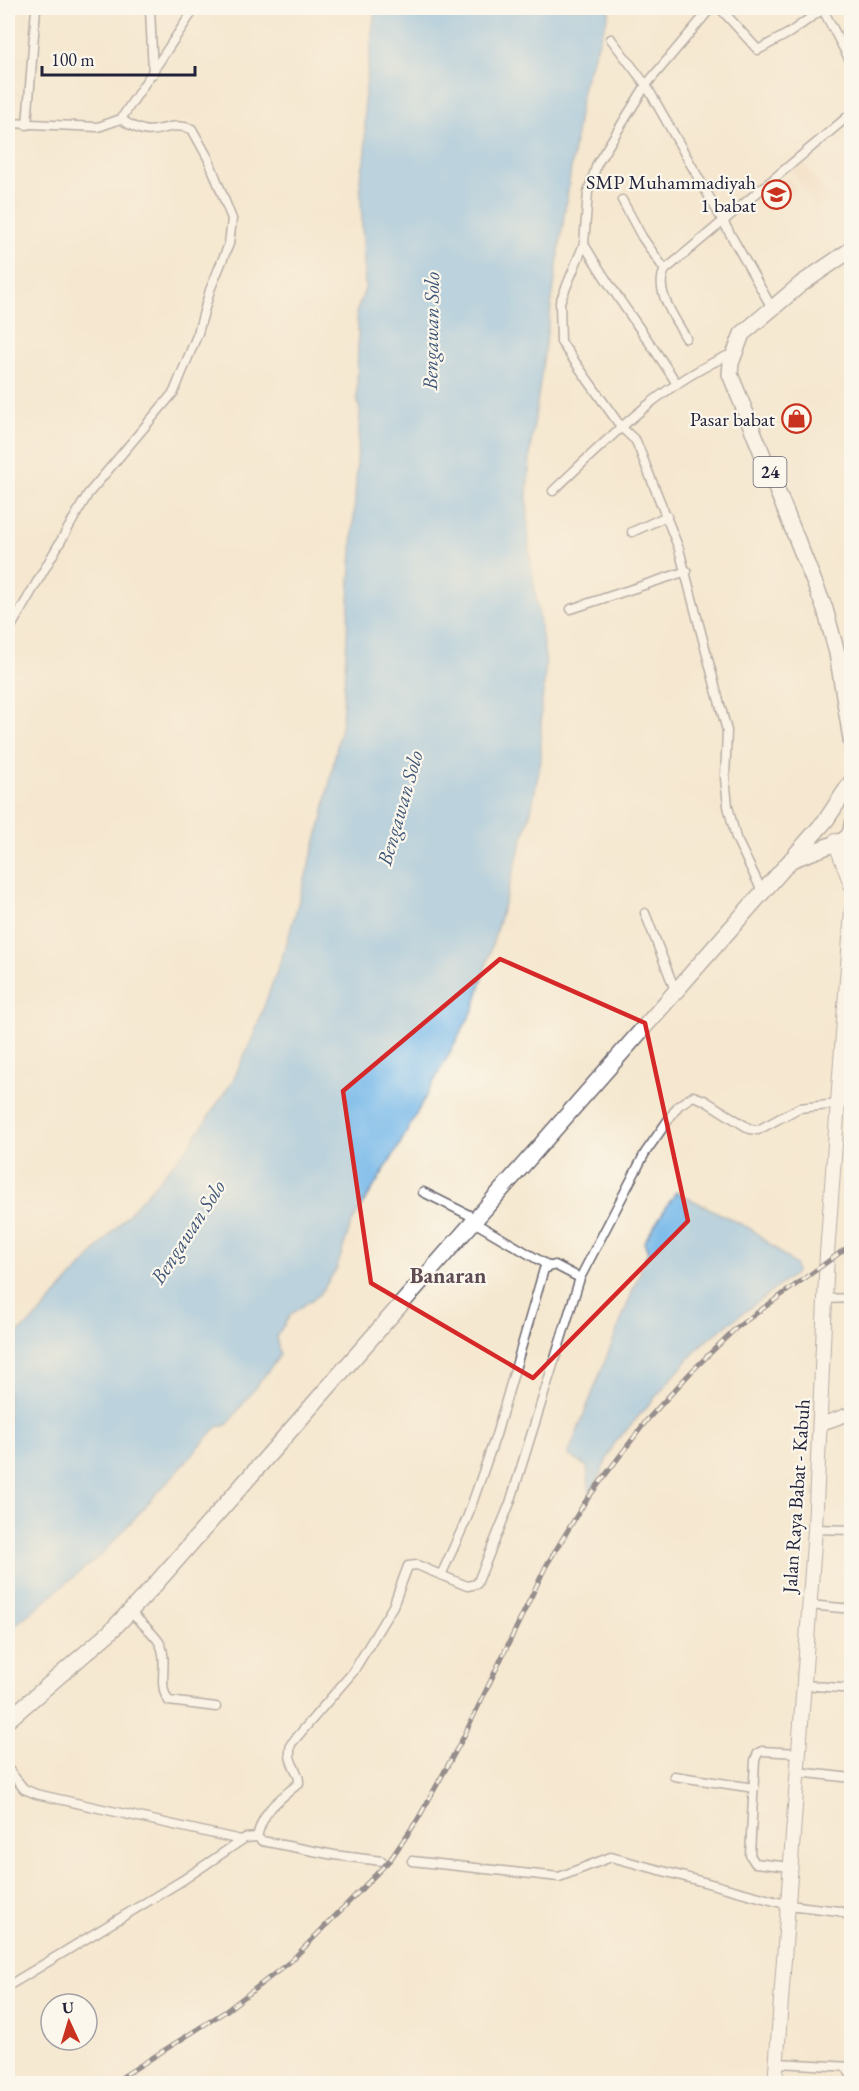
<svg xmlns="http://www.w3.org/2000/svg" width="859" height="2091" viewBox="0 0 859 2091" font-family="'EB Garamond',serif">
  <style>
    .built { fill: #f0d5bc }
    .water { fill: #74b8ea; stroke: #4b6d92; stroke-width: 1.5 }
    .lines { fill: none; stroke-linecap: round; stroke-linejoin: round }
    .street-casing { stroke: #6c676f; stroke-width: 11 }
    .secondary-casing { stroke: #6c676f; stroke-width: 15 }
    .primary-casing { stroke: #6c676f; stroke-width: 16 }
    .highway-casing { stroke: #6c676f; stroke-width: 18 }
    .street { stroke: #fff; stroke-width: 8 }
    .secondary { stroke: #fff; stroke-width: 12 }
    .primary { stroke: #fff; stroke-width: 14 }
    .highway { stroke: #fff; stroke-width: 15 }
    .rail-casing { stroke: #22223b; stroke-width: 5 }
    .rail { stroke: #fbf7ec; stroke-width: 3; stroke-dasharray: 9; stroke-linecap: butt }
    .marked { fill: none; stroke: #d62828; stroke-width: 4.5; stroke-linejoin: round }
    .labels { text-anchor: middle; stroke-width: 4.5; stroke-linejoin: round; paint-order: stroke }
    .shield { fill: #fbf7ec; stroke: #636270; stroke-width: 1.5 }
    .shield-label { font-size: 18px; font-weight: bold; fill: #22223b }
    .poi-label { font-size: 20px; fill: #22223b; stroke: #fbf7ec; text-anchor: end }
    .street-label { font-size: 20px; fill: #22223b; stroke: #fbf7ec }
    .water-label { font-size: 21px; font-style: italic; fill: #3f5678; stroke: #fbf7ec }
    .quarter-label { font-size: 22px; font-weight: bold; fill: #5e4b53; stroke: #fbf7ec }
  </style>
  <rect width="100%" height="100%" fill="#fbf7ec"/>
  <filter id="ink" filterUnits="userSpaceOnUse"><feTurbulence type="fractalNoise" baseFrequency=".0167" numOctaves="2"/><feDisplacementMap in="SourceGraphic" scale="12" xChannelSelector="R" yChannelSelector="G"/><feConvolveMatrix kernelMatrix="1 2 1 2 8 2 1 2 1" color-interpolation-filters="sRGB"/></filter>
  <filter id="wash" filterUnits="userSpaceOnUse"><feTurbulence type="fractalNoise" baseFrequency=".008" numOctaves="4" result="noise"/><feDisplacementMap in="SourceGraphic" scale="24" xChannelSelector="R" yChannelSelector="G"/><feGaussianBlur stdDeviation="1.35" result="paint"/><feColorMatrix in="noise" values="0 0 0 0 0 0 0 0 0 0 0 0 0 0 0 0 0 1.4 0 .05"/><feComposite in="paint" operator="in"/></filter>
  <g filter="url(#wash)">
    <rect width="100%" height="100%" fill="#f5e8d0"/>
    <g class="built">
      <polygon points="803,161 829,200 816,209 791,169"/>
      <polygon points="788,177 796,188 766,211 757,201"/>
    </g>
    <g class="water">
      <polygon points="375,8 611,8 583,86 531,445 527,496 529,552 546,663 541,712 541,761 531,811 503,907 474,1008 396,1151 351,1224 337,1268 320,1294 291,1314 276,1337 280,1355 227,1425 217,1427 104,1552 8,1631 8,1341 35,1319 189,1146 232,1082 252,1039 285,949 322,820 342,721 360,411 357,399 358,327 356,313 365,289 360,178 366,153 364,103"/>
      <polygon points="676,1192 751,1229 795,1265 796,1273 702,1344 614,1444 590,1497 587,1467 568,1455 648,1252 644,1242"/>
    </g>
  </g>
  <g filter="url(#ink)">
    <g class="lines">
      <defs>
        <g id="street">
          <polyline points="150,8 153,74"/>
          <polyline points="720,8 758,50 789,33 823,9"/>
          <polyline points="822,8 852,64"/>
          <polyline points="611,39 646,85 772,308"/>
          <polyline points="8,123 98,127 121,119 195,8"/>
          <polyline points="27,125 36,8"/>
          <polyline points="622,200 642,237 665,270"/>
          <polyline points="584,244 560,302 561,342 621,427 636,441 679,549 727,731 725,778 728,806 736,838 762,891"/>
          <path d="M686 338C676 320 653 289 665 270L852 113"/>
          <path d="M677 384C647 336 612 293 584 244L588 192 597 164 646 85 711 8"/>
          <path d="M553 491C608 439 663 382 734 353"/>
          <polyline points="632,532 667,516"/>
          <polyline points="571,609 687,571"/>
          <path d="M8 632 88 494 174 392 198 333 210 290 229 244 232 219 208 158 192 129C162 118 157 145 121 119"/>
          <polyline points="645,913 675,990"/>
          <polyline points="841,1085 852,1080"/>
          <polyline points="423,1192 475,1218"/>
          <polyline points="472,1221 549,1266"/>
          <polyline points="825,1299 852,1298"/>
          <polyline points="815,1529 852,1530"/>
          <polyline points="442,1573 467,1518 496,1435 544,1269 555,1265 580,1278 645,1153 678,1106 693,1096 704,1100 750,1129 758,1130 799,1108 839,1104"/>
          <polyline points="809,1605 852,1609"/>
          <path d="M130 1612C139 1621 152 1631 159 1642 170 1660 156 1685 169 1701L216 1707"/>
          <polyline points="804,1685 852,1689"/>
          <polyline points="8,1769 24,1789 36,1794 241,1840"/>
          <polyline points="798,1772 852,1778"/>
          <polyline points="674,1776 754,1788"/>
          <path d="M382 1861 334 1855 262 1841 257 1837C264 1808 278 1801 299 1783 300 1769 286 1765 291 1744L353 1672 393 1606 408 1566 417 1565 467 1586 477 1584 510 1503 580 1278"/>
          <polyline points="412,1861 559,1877 611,1857 789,1905 839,1911 852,1917"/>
          <polyline points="791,1867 755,1863 750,1855 755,1760 758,1753 762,1751 799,1753"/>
          <polyline points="8,1986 183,1880 245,1838 257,1837"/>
          <polyline points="851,2010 852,2010"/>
          <polyline points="777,2063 852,2067"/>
          <polyline points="847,2068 852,2077"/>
        </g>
        <polyline id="secondary" points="821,1424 852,1413"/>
        <g id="primary">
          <polyline points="835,841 852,887"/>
          <polyline points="775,2084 815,1529 827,1254 852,910"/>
        </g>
        <g id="highway">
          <polyline points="852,249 801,284 742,334 731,363 730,374 825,609 837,653 852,745"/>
          <polyline points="791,860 844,840 850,834 852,825"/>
          <polyline points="8,1720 110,1632 152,1588 826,820 852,781"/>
        </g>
      </defs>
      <use href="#street" class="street-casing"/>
      <use href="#secondary" class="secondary-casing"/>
      <use href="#primary" class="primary-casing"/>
      <use href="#highway" class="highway-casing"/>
      <use href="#street" class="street"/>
      <use href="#secondary" class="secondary"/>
      <use href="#primary" class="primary"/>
      <use href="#highway" class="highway"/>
      <defs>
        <polyline id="rail" points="111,2084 226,2011 291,1961 390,1860 418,1819 463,1738 546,1566 585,1502 647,1420 692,1371 736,1328 852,1244"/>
      </defs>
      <use href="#rail" class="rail-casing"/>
      <use href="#rail" class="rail"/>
    </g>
  </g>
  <path d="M0 0H859V2091H0ZM500 959 645 1023 688 1221 533 1378 371 1283 343 1091Z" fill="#f5e8d0" fill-opacity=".55" fill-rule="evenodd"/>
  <path class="marked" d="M500 959 645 1023 688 1221 533 1378 371 1283 343 1091Z"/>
  <defs>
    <symbol id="school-ring" viewBox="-11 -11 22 22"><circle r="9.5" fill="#fbf7ec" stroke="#c8321e" stroke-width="1.5"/><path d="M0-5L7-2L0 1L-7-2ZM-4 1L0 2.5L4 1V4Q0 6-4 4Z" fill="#c8321e"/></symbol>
    <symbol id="shop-ring" viewBox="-11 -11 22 22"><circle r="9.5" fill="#fbf7ec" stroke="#c8321e" stroke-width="1.5"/><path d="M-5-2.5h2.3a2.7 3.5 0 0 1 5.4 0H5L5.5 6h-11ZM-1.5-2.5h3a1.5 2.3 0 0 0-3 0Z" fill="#c8321e"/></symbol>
  </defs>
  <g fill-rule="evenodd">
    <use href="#school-ring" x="760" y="178" width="33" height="33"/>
    <use href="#shop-ring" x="780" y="402" width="33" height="33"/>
  </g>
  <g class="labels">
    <rect class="shield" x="753.5" y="457" width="33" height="30" rx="4.5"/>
    <g class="shield-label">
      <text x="770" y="478">24</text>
    </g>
    <g class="poi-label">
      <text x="756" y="189">SMP Muhammadiyah<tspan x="756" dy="23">1 babat</tspan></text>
      <text x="775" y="426">Pasar babat</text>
    </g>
    <g class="street-label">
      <text transform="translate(796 1496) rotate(-86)" y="7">Jalan Raya Babat - Kabuh</text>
    </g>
    <g class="water-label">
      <text transform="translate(431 331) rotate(-89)" y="7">Bengawan Solo</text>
      <text transform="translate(400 808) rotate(-74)" y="7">Bengawan Solo</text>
      <text transform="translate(188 1232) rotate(-57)" y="7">Bengawan Solo</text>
    </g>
    <g class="quarter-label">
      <text x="448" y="1283">Banaran</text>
    </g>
  </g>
  <rect width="859" height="2091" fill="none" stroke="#fbf7ec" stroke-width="30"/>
  <g transform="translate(69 2022) rotate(356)"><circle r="28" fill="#fbf7ec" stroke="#a4a2a5" stroke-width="1.5"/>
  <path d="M0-4.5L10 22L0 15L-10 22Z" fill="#c8321e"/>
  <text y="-9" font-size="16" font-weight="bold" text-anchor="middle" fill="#22223b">U</text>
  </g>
  <path d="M42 66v9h153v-9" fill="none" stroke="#22223b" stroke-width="3"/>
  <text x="51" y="66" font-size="18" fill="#22223b" stroke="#fbf7ec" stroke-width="4.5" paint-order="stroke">100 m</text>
</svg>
